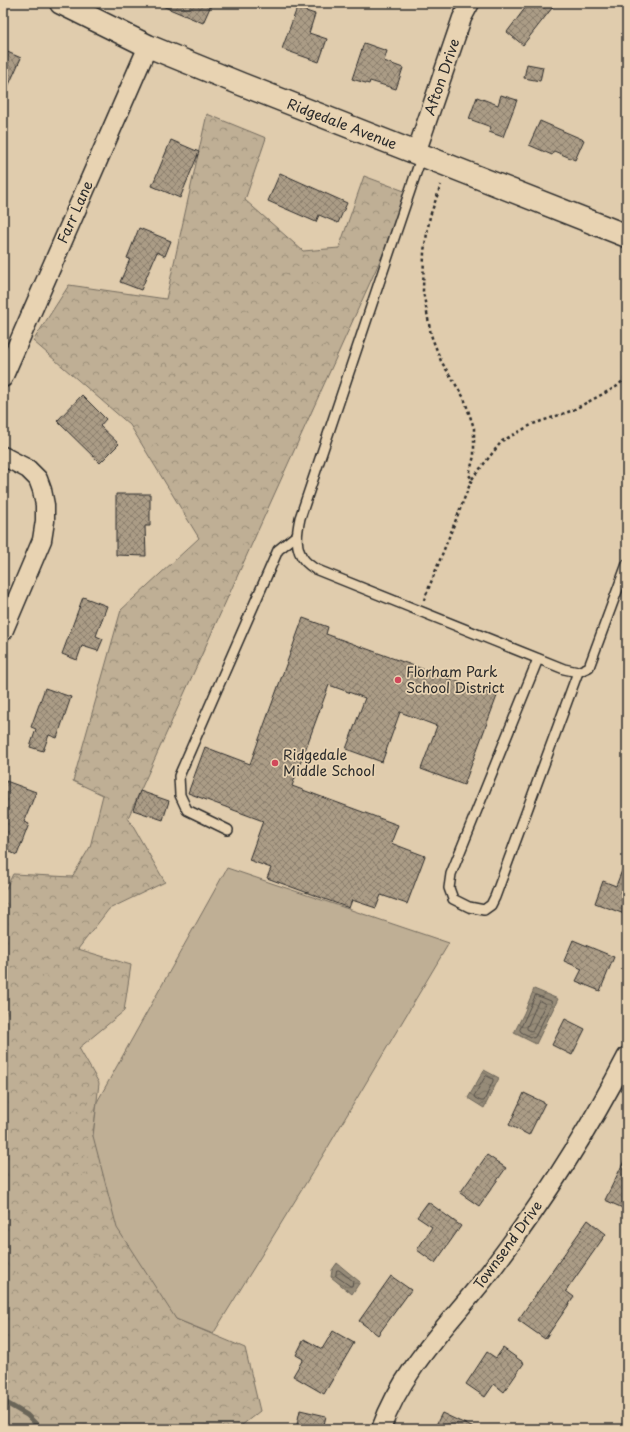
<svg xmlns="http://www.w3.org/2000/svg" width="630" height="1432" viewBox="0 0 630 1432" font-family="'Playpen Sans',sans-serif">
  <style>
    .forest { fill: url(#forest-crowns); stroke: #756d60 }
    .park { fill: #bfaf95; stroke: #756d60 }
    .water { fill: url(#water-waves); stroke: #6b6559 }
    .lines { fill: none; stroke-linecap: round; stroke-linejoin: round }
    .shore { stroke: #56514a; stroke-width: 1 }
    .stream { stroke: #6b6559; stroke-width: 5 }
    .building { fill: url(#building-cross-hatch); stroke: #2b2b2b }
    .service-casing { stroke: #2b2b2b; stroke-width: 12 }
    .minor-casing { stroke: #2b2b2b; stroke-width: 21 }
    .secondary-casing { stroke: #2b2b2b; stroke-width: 25 }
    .path { stroke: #2b2b2b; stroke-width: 2.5; stroke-dasharray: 3 3; stroke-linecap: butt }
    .service { stroke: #e8d3b2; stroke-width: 9 }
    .minor { stroke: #e8d3b2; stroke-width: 18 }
    .secondary { stroke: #e8d3b2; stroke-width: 22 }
    .poi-dot { fill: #d1495b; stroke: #e8d3b2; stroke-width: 1.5 }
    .labels { text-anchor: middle; stroke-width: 3.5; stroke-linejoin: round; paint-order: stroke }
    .street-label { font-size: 14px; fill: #2b2b2b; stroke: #e8d3b2 }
    .poi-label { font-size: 14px; fill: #2b2b2b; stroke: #e8d3b2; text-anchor: start }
  </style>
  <defs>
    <pattern id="forest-crowns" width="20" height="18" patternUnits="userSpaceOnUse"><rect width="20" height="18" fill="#bfaf95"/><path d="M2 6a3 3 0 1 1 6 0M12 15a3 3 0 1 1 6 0" fill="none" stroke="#9b8f7a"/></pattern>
    <pattern id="water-waves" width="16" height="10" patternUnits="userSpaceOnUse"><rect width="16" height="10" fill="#968b78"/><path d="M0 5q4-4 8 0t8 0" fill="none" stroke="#7b7263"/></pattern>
    <pattern id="building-cross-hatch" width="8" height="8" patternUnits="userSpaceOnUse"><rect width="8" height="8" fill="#ab9c86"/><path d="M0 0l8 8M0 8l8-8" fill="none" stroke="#8b7f6e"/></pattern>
  </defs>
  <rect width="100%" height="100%" fill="#e0ccad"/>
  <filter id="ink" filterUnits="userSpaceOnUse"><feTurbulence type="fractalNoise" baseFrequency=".025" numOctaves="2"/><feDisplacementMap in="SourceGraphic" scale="8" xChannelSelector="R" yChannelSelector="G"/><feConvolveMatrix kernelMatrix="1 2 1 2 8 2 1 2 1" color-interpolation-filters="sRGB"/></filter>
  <g filter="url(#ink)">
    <polygon class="forest" points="207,114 266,138 245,200 303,251 339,248 364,176 407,192 401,214 128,818 165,882 109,909 78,949 131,965 124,1011 79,1048 99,1083 93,1136 176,1319 245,1348 260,1411 237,1429 3,1429 3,894 13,874 72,877 90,847 103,795 73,781 121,610 199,538 130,425 33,341 69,285 166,299"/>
    <polygon class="park" points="227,868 449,943 325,1152 213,1334 176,1319 117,1228 93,1136 97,1102"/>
    <g class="water">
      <polygon points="534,989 558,999 536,1044 514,1033 524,1013"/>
      <polygon points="484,1070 499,1078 484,1108 468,1098"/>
      <polygon points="337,1263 360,1282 352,1294 331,1277 332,1270"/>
    </g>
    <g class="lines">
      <g class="shore">
        <polygon points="536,995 551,1001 552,1003 535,1037 533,1038 521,1032 520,1030"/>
        <polygon points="540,1001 544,1003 545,1005 533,1030 531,1031 527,1029 527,1027 538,1002"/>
        <polygon points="487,1076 493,1079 493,1081 484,1101 481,1101 475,1098 474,1096 485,1077"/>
        <polygon points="337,1270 339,1270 353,1281 352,1286 350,1286 336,1276"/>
      </g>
      <polyline class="stream" points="3,1401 27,1415 41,1429"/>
    </g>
    <g class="building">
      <polygon points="155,3 212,3 203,23"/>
      <polygon points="529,3 556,3 523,45 507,32"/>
      <polygon points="297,8 315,14 309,33 327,39 319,62 282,49"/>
      <polygon points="364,43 387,51 384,61 403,68 396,89 370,81 369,84 352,79"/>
      <polygon points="3,50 21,58 3,98"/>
      <polygon points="527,64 543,67 540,81 524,78"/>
      <polygon points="501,95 517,100 503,137 489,132 491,127 469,119 477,97 498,105"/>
      <polygon points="540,121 584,140 575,160 554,151 552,155 529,145"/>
      <polygon points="171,140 199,152 180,198 152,186"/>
      <polygon points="280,173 347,203 338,223 319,215 316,222 268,201"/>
      <polygon points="139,228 171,241 165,256 157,252 141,290 120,282 130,259 127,258"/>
      <polygon points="82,395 106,419 100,426 119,444 100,463 57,421"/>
      <polygon points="116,494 150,494 150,526 145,526 146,556 116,555"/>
      <polygon points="83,597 107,606 96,636 103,639 98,651 82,646 77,660 62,654"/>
      <polygon points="303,618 328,627 326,634 497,696 464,785 421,769 437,726 400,712 382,762 346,749 365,698 329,685 292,786 398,825 391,843 425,856 407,904 381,895 376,908 352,900 349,908 267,878 271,868 249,860 263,821 188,793 205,747 250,764"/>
      <polygon points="45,688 71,697 57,738 49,735 43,751 30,747 36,729 31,727"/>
      <polygon points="6,781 36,792 24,822 29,824 17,855 3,849 3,789"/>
      <polygon points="140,791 169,801 163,820 133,810"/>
      <polygon points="626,860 627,861 627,915 595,903 603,881 616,886"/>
      <polygon points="573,940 614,957 600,991 576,981 582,969 564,961"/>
      <polygon points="565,1019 585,1029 572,1055 552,1045"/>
      <polygon points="524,1093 545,1103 529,1135 509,1125"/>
      <polygon points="487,1155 506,1168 479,1206 460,1193"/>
      <polygon points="627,1155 627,1210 605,1200"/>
      <polygon points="428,1202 461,1226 435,1263 417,1250 432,1227 417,1217"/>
      <polygon points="588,1220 606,1234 566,1291 574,1297 545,1339 518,1320"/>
      <polygon points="391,1276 411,1290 378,1335 359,1321"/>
      <polygon points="333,1331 354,1343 324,1394 293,1376 303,1359 296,1355 304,1339 322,1349"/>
      <polygon points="503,1348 524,1363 504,1392 494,1384 485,1397 466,1384 487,1352 496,1358"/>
      <polygon points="300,1410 326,1416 323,1429 296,1429"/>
      <polygon points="442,1413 476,1429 434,1429"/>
    </g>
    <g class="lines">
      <defs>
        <g id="service">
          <path d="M422 155 300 518C297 532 294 549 305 561 308 564 312 567 315 569L564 669 578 672 589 667 627 564"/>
          <polyline points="538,659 451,874 449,888 453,899 469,907 484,910 491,905 495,897 578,672"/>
          <polyline points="228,830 187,810 180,795 179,776 278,550 297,535"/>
        </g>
        <g id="minor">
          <polyline points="416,153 462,18 470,3"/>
          <polyline points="3,378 148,46"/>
          <polyline points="3,456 28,469 38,479 42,490 45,505 45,521 42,540 3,632"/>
          <path d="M381 1429C402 1369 450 1323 489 1273 541 1205 588 1132 627 1056"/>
        </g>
        <polyline id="secondary" points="61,3 148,46 241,84 627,236"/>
      </defs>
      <use href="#service" class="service-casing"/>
      <use href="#minor" class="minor-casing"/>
      <use href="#secondary" class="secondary-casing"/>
      <g class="path">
        <polyline points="472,479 502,441 533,424 571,411 616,387 627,377"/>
        <polyline points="424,600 472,479 469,475 474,456 474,428 464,398 441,361 431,335 423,291 424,251 430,216 441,185"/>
      </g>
      <use href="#service" class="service"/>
      <use href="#minor" class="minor"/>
      <use href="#secondary" class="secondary"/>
    </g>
  </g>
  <g class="poi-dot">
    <circle cx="398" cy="680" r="4"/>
    <circle cx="275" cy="763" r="4"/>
  </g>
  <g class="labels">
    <g class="street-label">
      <text transform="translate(442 77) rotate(-71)" y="5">Afton Drive</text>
      <text transform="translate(342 124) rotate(21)" y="5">Ridgedale Avenue</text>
      <text transform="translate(75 212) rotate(-66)" y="5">Farr Lane</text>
      <text transform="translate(508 1245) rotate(-54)" y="5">Townsend Drive</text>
    </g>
    <g class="poi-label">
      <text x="406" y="677">Florham Park<tspan x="406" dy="16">School District</tspan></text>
      <text x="283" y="760">Ridgedale<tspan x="283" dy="16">Middle School</tspan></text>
    </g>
  </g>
  <rect width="630" height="1432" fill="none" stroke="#e8d3b2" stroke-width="16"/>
  <rect x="8" y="8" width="614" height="1416" fill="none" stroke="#2b2b2b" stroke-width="1.5" filter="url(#ink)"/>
</svg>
